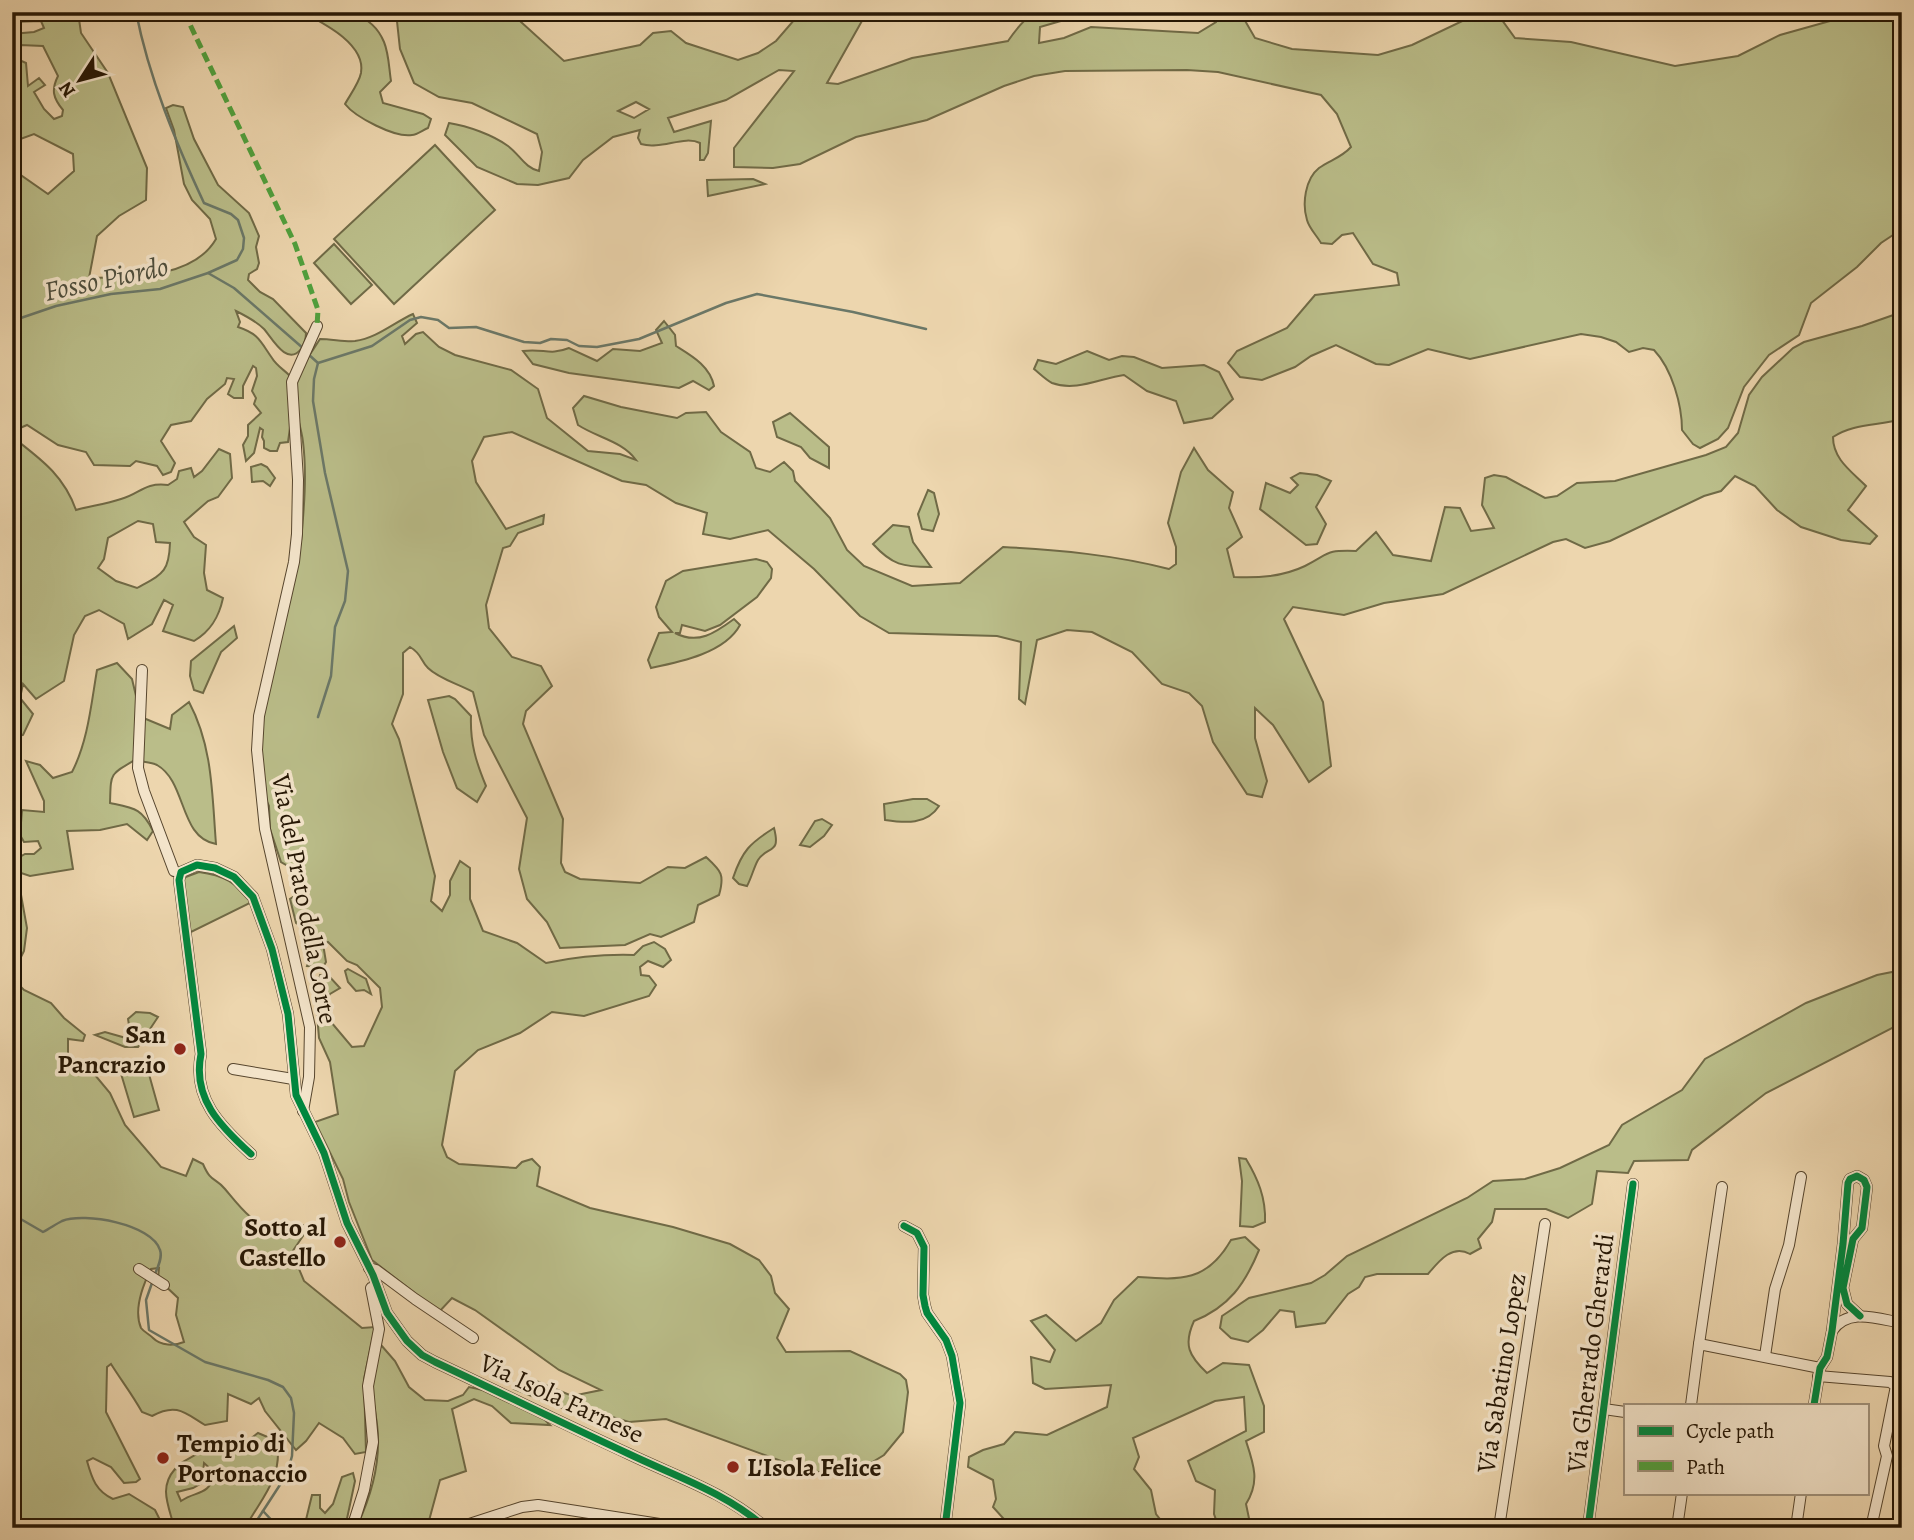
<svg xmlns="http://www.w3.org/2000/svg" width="1914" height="1540" viewBox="0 0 1914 1540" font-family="Alegreya,serif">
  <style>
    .green { fill: #babd89; stroke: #706a46; stroke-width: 2; fill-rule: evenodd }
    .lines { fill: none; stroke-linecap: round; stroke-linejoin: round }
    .stream { stroke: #6b7868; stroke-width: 2.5 }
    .street-casing { stroke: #57462e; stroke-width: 12 }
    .street { stroke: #f3e4ca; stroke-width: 10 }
    .quiet { stroke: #50a13d; stroke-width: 5; stroke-dasharray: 10 5; stroke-linecap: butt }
    .cycleway-casing { stroke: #f3e4ca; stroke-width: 11 }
    .cycleway { stroke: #00873e; stroke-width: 7 }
    .poi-dot { fill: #8f2418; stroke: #f3e4ca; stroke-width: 2.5 }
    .labels { text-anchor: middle; stroke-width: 7; stroke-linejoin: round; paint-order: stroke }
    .street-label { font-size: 26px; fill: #251604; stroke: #f3e4ca }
    .poi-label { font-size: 26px; font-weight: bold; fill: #251604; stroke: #f3e4ca; text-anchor: end }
    .water-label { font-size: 28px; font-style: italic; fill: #4e4f3e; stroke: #f3e4ca }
  </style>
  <rect width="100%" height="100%" fill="#edd6ae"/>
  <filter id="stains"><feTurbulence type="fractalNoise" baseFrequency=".00286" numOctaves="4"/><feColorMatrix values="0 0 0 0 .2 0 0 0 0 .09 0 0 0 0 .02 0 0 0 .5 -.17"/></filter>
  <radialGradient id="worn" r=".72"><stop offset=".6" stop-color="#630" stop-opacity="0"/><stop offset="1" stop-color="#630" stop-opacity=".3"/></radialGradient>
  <g class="green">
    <path d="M12 12H78L81 33 108 73 147 168 146 200 119 216 97 236 89 278C130 277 193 279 216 239L210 219 192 200 184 184 174 130 166 108 173 105 183 107 194 139 218 185 249 213 259 236 256 247 259 263 257 269 249 274 248 280 260 292 273 299 306 333C306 339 305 343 301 349 287 367 272 338 264 329 257 322 244 315 236 311L240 322 238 327C259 334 260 341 272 358 276 365 284 370 289 375L291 421 288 442 280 443 277 451H270L264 448V441L262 437 263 430 260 428 254 453 246 461 243 445 248 436V425L261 413 254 404 256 398 252 391 257 376 256 368 253 366 243 386V398H234L228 394 234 379 227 378 225 384 207 399 191 421 171 425 161 441 175 463 171 472 163 475 157 466 136 461 130 466 94 465 86 452 58 445 27 425 13 431 15 439C42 460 64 476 76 510 91 506 106 504 121 499 140 494 144 482 168 485L177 479 179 471 191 468 194 477 202 471 219 449 230 454 232 478 218 497 208 501 184 522 194 537 206 545 204 573 207 590 223 598C219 617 211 631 194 641L163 631 173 605 164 600 152 624 128 639 124 624 99 610 85 616 74 635 64 681 36 699 23 684 20 698 33 714 23 735 12 738V169L48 194 74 171 73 154 34 134 12 142V34L34 32 44 28 41 21 12 22ZM20 45 43 46 58 76C51 90 53 98 63 110L62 116 54 119 44 109 34 92 45 85 39 78 28 86 26 63 17 59ZM138 521 153 524 156 542 170 543C169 573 162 574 137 588L116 581 98 568 104 559 108 538Z"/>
    <path d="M302 12C334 12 369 6 384 42 389 54 389 69 391 81L380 92 383 103 423 114 431 119 428 128C423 130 417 135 412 135 395 138 355 117 345 104 350 95 359 83 361 73 366 44 323 23 302 12Z"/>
    <path d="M396 12H510L564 61 640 45 653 33 671 31 686 43 738 60 758 53 776 41 801 12H867L827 83 838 84 912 58 1008 41C1030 9 1034 12 1072 12L1064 20 1040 27 1039 43 1064 38 1091 27 1198 33 1216 22 1219 12H1240L1255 38 1292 49 1378 55 1412 45 1479 13 1499 16 1515 38 1571 42 1675 66 1738 56 1780 35 1862 12H1902V229L1881 243 1857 267 1811 303 1799 335 1769 355 1744 387 1728 428 1718 439 1700 448 1693 444 1682 430C1682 405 1672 369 1654 350L1643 348 1629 352 1616 342 1601 337 1581 334 1470 359 1428 349 1389 365 1376 364 1336 345 1311 356 1295 367 1262 380 1240 377 1228 363 1237 351 1287 328 1315 295 1399 285 1397 273 1373 264 1353 233 1342 235 1332 244 1321 243C1317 236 1309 228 1307 220 1302 204 1305 179 1319 168 1330 160 1341 158 1351 147L1337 114 1321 95 1218 72 1187 70 1065 71 1034 76 1004 86 927 120 856 137 800 164 773 168 734 167V148L794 71 779 70 726 100 668 118 674 132 711 121 708 153 704 160H700V143C684 135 661 150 641 144L638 138 640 130 613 137 583 160 569 178 538 185 517 184 477 167 445 135 449 123C468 126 493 135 508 146 520 155 525 168 539 171L542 152 537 134 472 103 439 97 414 83 400 49ZM636 102 649 109 634 118 618 111Z"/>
    <polygon points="435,145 495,210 394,304 334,239"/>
    <polygon points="753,179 765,184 708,196 707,180"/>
    <polygon points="334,244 372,285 351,304 314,263"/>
    <path d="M1902 312V419C1878 426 1854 423 1833 437 1833 459 1851 471 1866 486L1848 510 1877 536 1870 544 1841 540 1801 527 1777 510 1755 486 1735 476 1721 491 1704 496 1610 541 1585 548 1566 539 1553 542 1443 594 1384 603 1344 615 1293 607 1284 619 1323 702 1331 766 1309 782 1273 725 1255 708V738L1267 781 1262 797 1247 794 1213 742 1202 706 1189 693 1162 684 1132 652 1092 632 1067 630 1037 640 1025 704 1019 699 1021 642 997 636 889 633 860 616 814 569 768 530 730 539 703 534 707 513 676 503 646 485 622 481 512 432 484 437 472 461 476 482 506 529 544 515 543 524 518 533 510 546 503 548 486 605 489 628 512 657 541 666 552 686 526 711 523 724 563 819 561 863 565 872 580 879 640 883 668 867 685 868 706 857C721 871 725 874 719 895L698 905 694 922 661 937 650 934 625 945 560 948 547 922 527 899 519 869 527 818 484 735 473 692C459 684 439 679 428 668 420 660 422 654 410 647L403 653V694L392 724 399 739 435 876 431 901 442 911 450 895V881L460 861 470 868V899L483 931 517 943 546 963C575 957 603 954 634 955L643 946 654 942 665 949 671 960 663 967 648 961 640 967 641 975 649 976 656 985 649 996 584 1016 552 1012 520 1033 478 1050 455 1071 442 1145 447 1157 459 1164 516 1168 522 1162 532 1159 540 1167 537 1186 590 1208 673 1227 730 1244 759 1260 771 1276 775 1293 789 1309 777 1338 786 1352 850 1351 900 1374 906 1380 908 1392 903 1432 884 1455 861 1469 830 1475 795 1466 666 1419 629 1422 606 1415 594 1421 514 1389 522 1375 572 1396 601 1390 559 1370 475 1310 452 1298 439 1312 372 1260 349 1202 343 1179 315 1122 338 1114 330 1062 319 1038 317 1014 326 1016 352 1047 364 1046 382 1007 380 988 357 965 347 961 328 942 323 944 326 962 323 967 307 966 311 954 302 927 296 923 290 899 299 893 303 881 293 869 281 862 270 829 269 806 263 793 261 726 301 541C304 509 307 474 303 442 301 424 292 406 295 388 298 370 311 353 320 339 332 339 345 342 355 341 377 338 393 323 413 314L417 323 402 336 405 344 416 334 423 332 439 347 455 355 511 370 538 389 547 418 588 451 620 454 636 460C622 441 598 438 578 425L573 408 584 396 621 407 677 418 686 413 706 412 721 432 750 452 756 468 770 472 784 462 793 471 795 481 830 518 847 550 864 566 912 586 960 583 1003 547C1059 550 1115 555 1169 569L1176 564V547L1168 523 1181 472 1194 448 1208 470 1233 492 1229 508 1242 537 1227 549 1234 577C1258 578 1282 577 1305 566 1331 553 1324 550 1356 551L1376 532 1393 555 1431 561 1445 507 1460 508 1471 531 1494 528 1482 505 1485 478 1494 475 1506 477 1545 498 1557 496 1577 483 1615 481 1706 455 1726 447 1738 433 1749 395 1762 377 1793 348 1804 342 1862 326Z"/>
    <path d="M664 321 675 335 676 346C692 356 710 366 714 386L709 390 693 381 679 388 569 373 533 364 523 351C544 348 549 356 569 348L597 361 613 349 640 351 662 343 656 330Z"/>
    <path d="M1087 351 1109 360 1122 356 1134 357 1162 368 1204 365 1219 372 1233 399 1212 418 1184 423 1176 401 1147 391 1124 375C1101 378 1076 392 1052 383 1046 380 1039 373 1034 369L1038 360 1056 364Z"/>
    <polygon points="790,413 829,447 829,468 810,458 801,447 777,437 773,422"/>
    <polygon points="261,464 267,467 275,478 270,486 263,481 252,482 251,467"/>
    <polygon points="1300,473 1317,475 1331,481 1316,507 1326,524 1317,544 1306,545 1260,509 1266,483 1290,493 1298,485 1291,478"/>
    <polygon points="928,490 934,493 939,514 933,531 922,529 918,514"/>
    <path d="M893 525 909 527 913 542 931 567C903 567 892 565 873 544Z"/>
    <path d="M756 559 767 562 772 569 771 578 757 597 720 625 705 631 682 625 680 633H675C698 645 715 633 734 619L740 625C725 653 680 662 651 668L648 660 659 633 672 632 659 617 656 607 666 581 683 571Z"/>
    <polygon points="234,626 237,638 221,652 203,693 194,690 190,676 191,661"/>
    <path d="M117 663 132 679 141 717 170 729 172 715 189 702C213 747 212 795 216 844 179 838 187 782 157 765 151 762 141 762 135 760 109 775 111 773 110 803 134 808 142 808 153 831L147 840 127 824 100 830 67 831 73 869 30 876 21 873 18 858 25 854H34L41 848 38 841 24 842 20 835 22 810 44 812V801L26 761 40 765 53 778 72 772C88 741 91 705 97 670Z"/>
    <path d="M449 696 455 699 471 716C470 743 476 762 486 786L477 802 457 788 443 752 428 700Z"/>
    <path d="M913 799H927L939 806C927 825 905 823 885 820L884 804Z"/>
    <polygon points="12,808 16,825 14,856 27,928 24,951 12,975"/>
    <polygon points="822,819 832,825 824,836 810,847 800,845 815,821"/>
    <path d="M774 828C781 855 768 845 758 860 754 867 751 879 747 886L739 884 733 878C742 851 750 843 774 828Z"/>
    <path d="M199 872C223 875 237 883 252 902L189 933 183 878Z"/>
    <polygon points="348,969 366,979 371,994 364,990 356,991 348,982 345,971"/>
    <path d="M1902 970V1023L1766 1093 1692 1150 1688 1160 1634 1161 1628 1173 1597 1171 1592 1204 1568 1218 1546 1209H1495L1492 1222 1478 1239 1481 1248 1470 1254C1452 1244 1439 1261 1428 1274H1377L1365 1277 1359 1287 1348 1294 1325 1323 1296 1327 1294 1312 1280 1310 1263 1330 1248 1342 1231 1338 1220 1328 1222 1316 1249 1298 1311 1283 1325 1275 1347 1256 1467 1198 1493 1181 1525 1179 1560 1168 1609 1145 1622 1125 1682 1090 1705 1059 1806 1003 1877 975Z"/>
    <polygon points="320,975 328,975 340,988 330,994 324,1001 317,994"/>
    <path d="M12 978 24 990 51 1003 64 1018 85 1035 83 1041 68 1039V1056L72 1067 82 1064 95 1075 110 1093 125 1125 161 1167 186 1176 193 1159 203 1164C211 1183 215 1177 225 1189 240 1207 253 1226 278 1229L283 1222 303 1225V1236L292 1252 304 1281 362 1328 375 1327 364 1379 366 1452 355 1454 343 1438 319 1423 306 1441 296 1450 265 1411 259 1398 251 1404 228 1394 227 1421 205 1425C184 1412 176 1403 152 1416L142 1412C132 1394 121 1380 111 1364L107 1367 106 1412 140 1479 136 1482 124 1483 111 1467 93 1458 87 1461C92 1479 96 1491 113 1499L129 1494 155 1510 164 1528H132L128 1519H122L118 1523V1528H12ZM159 1268 158 1279 178 1298 176 1315 184 1342C174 1346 161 1346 153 1338 149 1334 144 1332 141 1328 133 1309 143 1285 151 1269Z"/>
    <polygon points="136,1012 150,1013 158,1017 138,1047 125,1047 95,1035 105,1032 126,1038 130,1031 128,1019"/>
    <polygon points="145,1060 159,1110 134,1117 119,1067"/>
    <path d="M1239 1158 1246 1159C1258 1179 1266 1198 1265 1222L1253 1227 1240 1226 1242 1181Z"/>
    <path d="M1245 1237 1259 1250C1245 1284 1229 1307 1194 1321 1183 1345 1189 1356 1207 1373L1223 1363 1249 1365 1264 1406V1432L1246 1441C1254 1465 1260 1482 1246 1504L1251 1528H1219L1214 1514 1215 1490 1196 1481 1188 1461 1246 1431 1244 1397 1215 1401 1133 1438 1139 1457 1134 1469 1151 1490 1156 1514 1167 1528H1139L1135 1523 1133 1528H1012L993 1507 996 1499 993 1480 968 1467 969 1457 983 1450 1004 1444 1015 1432 1047 1435 1107 1407 1111 1385 1045 1389 1033 1383 1031 1357 1050 1362 1055 1350 1031 1321 1046 1315 1076 1341 1101 1323 1114 1300 1138 1277C1181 1280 1207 1282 1231 1240Z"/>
    <path d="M381 1345 395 1361 409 1387 425 1400 448 1401 463 1395 469 1387 492 1392 544 1419 550 1425 511 1423 492 1406 474 1399 452 1409 466 1471 440 1480 427 1528H356C370 1499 379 1470 378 1438 378 1421 373 1405 372 1388 372 1373 377 1359 381 1345Z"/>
    <path d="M258 1433 277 1441C283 1478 262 1497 245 1528H170L173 1523C167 1502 160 1486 175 1469L193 1474 192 1466 183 1462 204 1450 241 1446ZM204 1463 216 1474C207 1497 197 1490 181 1501L177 1492 193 1488 202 1483Z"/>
    <polygon points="353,1473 355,1481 345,1528 304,1528 312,1495 320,1495 320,1508 325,1513 333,1504 342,1477"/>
  </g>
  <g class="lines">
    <g class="stream">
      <polyline points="208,273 234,288 304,349"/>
      <path d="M12 321 56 306 111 294 160 289 208 273 237 260 243 249 244 238 238 220 231 214 204 203C176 143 149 78 136 12"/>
      <polyline points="308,354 318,363 314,379 313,401 325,473 348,571 345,601 335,627 331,676 318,717"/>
      <polyline points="318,363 372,346 410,320 421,317 438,320 449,328 476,327 524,342 540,343 551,339 567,340 579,346 597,347 639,339 726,303 757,294 853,312 926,329"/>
      <path d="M12 1214 43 1232C49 1229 56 1224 62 1221 84 1212 152 1224 160 1250 163 1258 157 1269 154 1276"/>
      <polyline points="152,1283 146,1300 149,1330 205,1362 268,1380 283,1387 291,1398 294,1413 292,1456 287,1474 252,1528"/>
      <polyline points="263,1511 279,1528"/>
    </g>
    <defs>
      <g id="street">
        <polyline points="142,670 138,768 144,791 174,871"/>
        <polyline points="233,1069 293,1079"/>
        <polyline points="303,1111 309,1077 310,1027 265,829 257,750 259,716 294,562 297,534 298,480 292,382 317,326"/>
        <path d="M251 1154C220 1126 192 1098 201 1054L179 880 181 872 197 865 215 868 234 877 253 897 272 949 288 1014 296 1095 324 1153 347 1223 373 1275 387 1313 407 1341 422 1355 435 1362C499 1392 564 1424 629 1454 677 1477 725 1492 766 1528"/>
        <polyline points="904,1226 917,1233 924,1247 923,1295 925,1306 927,1313 946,1340 952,1356 960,1403 945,1528"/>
        <polyline points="369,1268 376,1270 415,1299 473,1338"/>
        <polyline points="139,1269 164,1285"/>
        <path d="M1832 1331C1848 1307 1878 1319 1902 1323"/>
        <polyline points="1699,1344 1722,1187"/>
        <polyline points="1765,1356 1775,1289 1789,1245 1801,1177"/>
        <polyline points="1818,1376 1890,1382 1896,1386 1884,1446 1887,1456 1871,1528"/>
        <polyline points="1691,1405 1699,1344 1820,1368"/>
        <polyline points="1814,1405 1820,1368 1827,1357 1832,1331 1843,1244 1848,1183 1850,1179 1857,1176 1864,1180 1867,1187 1862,1228 1853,1239 1843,1288 1847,1304 1860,1316"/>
        <polyline points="1604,1409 1625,1412"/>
        <polyline points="352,1528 364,1490 373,1442 368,1386 379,1329 371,1288"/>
        <polyline points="457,1528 522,1507 538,1505 685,1528"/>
        <polyline points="1499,1528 1545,1224"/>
        <polyline points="1588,1528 1633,1184"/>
        <polyline points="1677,1528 1682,1493"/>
        <polyline points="1796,1528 1801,1493"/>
      </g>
    </defs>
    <use href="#street" class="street-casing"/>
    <use href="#street" class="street"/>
    <polyline class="quiet" points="184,12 295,244 318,310 317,326"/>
    <defs>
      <g id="cycleway">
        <path d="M251 1154C220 1126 192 1098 201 1054L179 880 181 872 197 865 215 868 234 877 253 897 272 949 288 1014 296 1095 324 1153 347 1223 373 1275 387 1313 407 1341 422 1355 435 1362C499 1392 564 1424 629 1454 677 1477 725 1492 766 1528"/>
        <polyline points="904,1226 917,1233 924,1247 923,1295 925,1306 927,1313 946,1340 952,1356 960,1403 945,1528"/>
        <polyline points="1814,1405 1820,1368 1827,1357 1832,1331 1843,1244 1848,1183 1850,1179 1857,1176 1864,1180 1867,1187 1862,1228 1853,1239 1843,1288 1847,1304 1860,1316"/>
        <polyline points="1588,1528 1633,1184"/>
      </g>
    </defs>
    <use href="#cycleway" class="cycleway-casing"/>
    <use href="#cycleway" class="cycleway"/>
  </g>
  <g class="poi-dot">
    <circle cx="180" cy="1049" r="7"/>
    <circle cx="340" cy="1242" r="7"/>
    <circle cx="163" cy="1458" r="7"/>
    <circle cx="733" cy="1467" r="7"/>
  </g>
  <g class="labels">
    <g class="street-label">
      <text transform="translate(305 899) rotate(79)" y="9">Via del Prato della Corte</text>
      <text transform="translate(1590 1353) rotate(-83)" y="9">Via Gherardo Gherardi</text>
      <text transform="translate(1501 1373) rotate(-81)" y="9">Via Sabatino Lopez</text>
      <text transform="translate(562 1398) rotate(25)" y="9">Via Isola Farnese</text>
    </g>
    <g class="poi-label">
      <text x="166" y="1043">San<tspan x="166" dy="30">Pancrazio</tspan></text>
      <text x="326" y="1236">Sotto al<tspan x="326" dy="30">Castello</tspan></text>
      <text x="177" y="1452" text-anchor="start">Tempio di<tspan x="177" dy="30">Portonaccio</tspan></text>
      <text x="747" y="1476" text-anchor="start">L'Isola Felice</text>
    </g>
    <g class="water-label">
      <text transform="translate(106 278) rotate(-12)" y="10">Fosso Piordo</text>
    </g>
  </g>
  <rect width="1914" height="1540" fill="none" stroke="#edd6ae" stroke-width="42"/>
  <rect x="14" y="14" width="1886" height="1512" fill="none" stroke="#251604" stroke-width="3.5"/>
  <rect x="21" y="21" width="1872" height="1498" fill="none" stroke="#251604" stroke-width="2"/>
  <rect x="1624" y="1404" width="245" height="91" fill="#f3e4ca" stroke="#a1927b" stroke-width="2"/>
  <rect x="1638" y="1426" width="35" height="10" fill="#00873e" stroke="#a1927b" stroke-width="2"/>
  <text x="1686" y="1438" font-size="21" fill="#251604">Cycle path</text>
  <rect x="1638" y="1461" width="35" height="10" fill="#50a13d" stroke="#a1927b" stroke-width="2"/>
  <text x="1686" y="1474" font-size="21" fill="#251604">Path</text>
  <g transform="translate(80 80) rotate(234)" stroke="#f3e4ca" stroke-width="5" paint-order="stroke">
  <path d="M0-5L12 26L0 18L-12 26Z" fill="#251604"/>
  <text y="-10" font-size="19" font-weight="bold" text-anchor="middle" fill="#251604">N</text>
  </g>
  <rect width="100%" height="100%" filter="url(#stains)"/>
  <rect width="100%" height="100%" fill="url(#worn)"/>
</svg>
